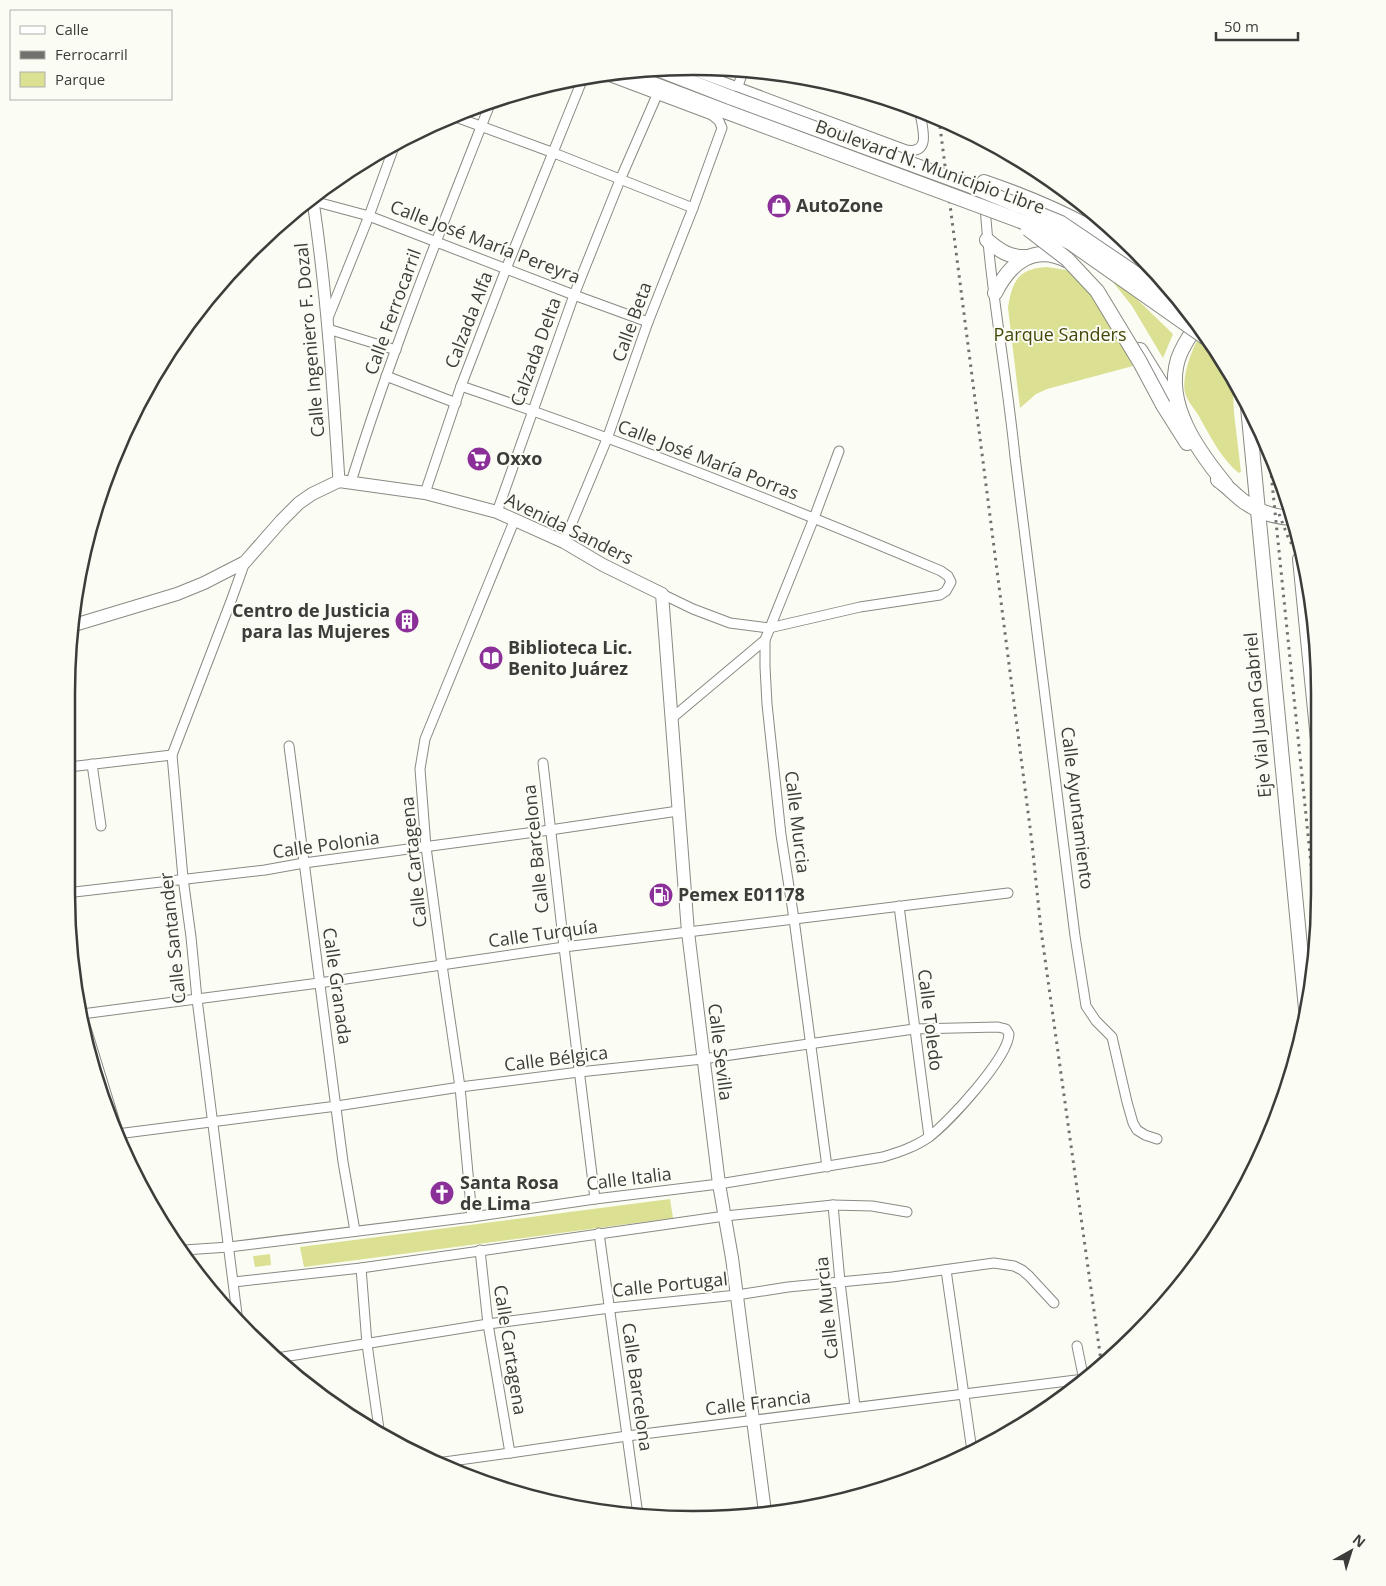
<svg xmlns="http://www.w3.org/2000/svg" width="1386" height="1586" viewBox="0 0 1386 1586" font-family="'Open Sans',sans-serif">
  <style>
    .green { fill: #dbe093 }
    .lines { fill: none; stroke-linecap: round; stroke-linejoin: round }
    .minor-casing { stroke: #898a83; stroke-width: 11 }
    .tertiary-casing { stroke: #898a83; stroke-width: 13 }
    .secondary-casing { stroke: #898a83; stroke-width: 14 }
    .primary-casing { stroke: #898a83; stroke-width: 16 }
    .minor { stroke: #fff; stroke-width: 9 }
    .tertiary { stroke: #fff; stroke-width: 11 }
    .secondary { stroke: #fff; stroke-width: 12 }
    .primary { stroke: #fff; stroke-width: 14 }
    .rail { stroke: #71726e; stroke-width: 3; stroke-dasharray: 2.5 5; stroke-linecap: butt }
    .primary-bridge-casing { stroke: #898a83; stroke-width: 16; stroke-linecap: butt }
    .primary-bridge { stroke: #fff; stroke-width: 14 }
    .labels { text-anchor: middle; stroke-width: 4; stroke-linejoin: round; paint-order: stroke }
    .street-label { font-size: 18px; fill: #3c3d3a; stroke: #fbfcf4 }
    .poi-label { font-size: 18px; font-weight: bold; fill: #3c3d3a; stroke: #fbfcf4; text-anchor: start }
    .park-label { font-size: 18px; fill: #45470a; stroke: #fbfcf4 }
    .rim { fill: none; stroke: #3c3d3a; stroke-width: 2.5 }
  </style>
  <rect width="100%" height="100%" fill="#fbfcf4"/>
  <g class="green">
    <path d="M1047 267 1066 270 1078 277 1091 292 1133 366 1047 389 1036 394 1020 408 1008 308C1012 282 1018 268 1047 267Z"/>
    <polygon points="1116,279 1173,334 1163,358 1132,306 1113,282"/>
    <path d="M1197 341 1218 355 1232 375 1234 413 1241 472 1239 473C1220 458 1209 433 1197 413 1193 407 1187 400 1185 393 1182 378 1190 354 1197 341Z"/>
    <polygon points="670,1199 673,1218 304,1267 300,1247"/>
    <polygon points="270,1254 271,1265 255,1267 253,1256"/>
  </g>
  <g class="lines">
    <defs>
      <g id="minor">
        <path d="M689 69 906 150C932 154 922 128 920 112"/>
        <polyline points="738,86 744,69"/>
        <polyline points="453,116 554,153 693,208"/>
        <path d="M984 187C988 277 1006 367 1015 457L1075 936 1086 1006 1096 1021 1112 1037 1127 1102 1133 1123 1137 1130 1145 1135 1157 1139"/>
        <polyline points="312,197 313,201 369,216 574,295 648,322"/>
        <polyline points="328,318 369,216 395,144"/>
        <polyline points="328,329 396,350"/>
        <polyline points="386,376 456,403"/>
        <path d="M461 386C623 441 783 504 941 571L948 576 951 582 946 591 940 595 860 607 769 628 730 623 693 609 662 594"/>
        <path d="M351 482C391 353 442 226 492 99"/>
        <polyline points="425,493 461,386 506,269 583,78"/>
        <polyline points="497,512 574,295 620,180 657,95"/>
        <polyline points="564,542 607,439 648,322 693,208 722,128 719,121 712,115 603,74"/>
        <polyline points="672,718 765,640"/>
        <polyline points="289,746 343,1162 355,1231"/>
        <polyline points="543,763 564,947 595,1199"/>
        <polyline points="92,764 101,826"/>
        <polyline points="69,767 172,755"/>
        <polyline points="66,893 265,870 304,863 550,830 678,811"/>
        <polyline points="899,906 929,1137"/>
        <polyline points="82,1014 319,983 564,947 1008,893"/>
        <polyline points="82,1015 126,1158"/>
        <path d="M117 1134 337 1106 460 1087 579 1072 703 1059 914 1029 998 1027 1006 1029 1009 1034C1008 1058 949 1122 929 1137 915 1147 899 1152 883 1157L719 1184 595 1199 472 1217 229 1247 184 1250"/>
        <polyline points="827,1167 794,919 781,835 767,704 765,667 765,640 814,518 839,451"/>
        <polyline points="833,1205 840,1282 855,1407"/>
        <polyline points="472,1217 460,1087 442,965 426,847 420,769 425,739 515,519"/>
        <polyline points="599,1233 638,1515"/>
        <polyline points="480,1250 488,1324 510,1453"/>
        <polyline points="361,1268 367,1344 379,1429"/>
        <polyline points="946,1270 972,1451"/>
        <polyline points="234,1282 361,1268 725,1216 833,1205 872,1206 907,1212"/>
        <polyline points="238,1322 197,999 191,937 183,878 172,755 231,601 245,562"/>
        <polyline points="1077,1346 1084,1380"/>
        <polyline points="277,1358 488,1324 610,1308 737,1295 788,1287 892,1277 994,1263 1014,1266 1022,1270 1029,1276 1054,1303"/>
        <polyline points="437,1463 510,1453 627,1436 1084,1379"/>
      </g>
      <path id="tertiary" d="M308 199 313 201C327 294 333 388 339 481"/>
      <polyline id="secondary" points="71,626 177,594 204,583 245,562 281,521 299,503 312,494 339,481 425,493 497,512 564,542 603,565 662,594 688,932 719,1184 732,1258 765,1512"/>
      <g id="primary">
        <polyline points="660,70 732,98"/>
        <polyline points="619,71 727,112"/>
        <path d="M984 182C1019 194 1054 208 1087 226 1110 239 1130 255 1152 269"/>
        <path d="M987 240C1000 251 1010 258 1027 257"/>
        <path d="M995 293C1010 263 1034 243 1068 261"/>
        <path d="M1197 325C1190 335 1182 347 1178 359 1164 405 1199 452 1226 485"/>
        <polyline points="1140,350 1183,419"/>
        <polyline points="1163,405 1187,443"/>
        <polyline points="1248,407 1307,1019"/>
        <path d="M1218 480C1227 486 1234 494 1243 501 1258 512 1274 517 1292 518"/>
        <polyline points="1300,559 1319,750"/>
      </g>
    </defs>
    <use href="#minor" class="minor-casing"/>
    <use href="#tertiary" class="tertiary-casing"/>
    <use href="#secondary" class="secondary-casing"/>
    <use href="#primary" class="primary-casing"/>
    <use href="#minor" class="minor"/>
    <use href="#tertiary" class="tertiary"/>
    <use href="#secondary" class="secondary"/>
    <use href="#primary" class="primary"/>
    <g class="rail">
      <polyline points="939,119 1032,843 1041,930 1102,1368"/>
      <polyline points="1269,453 1317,923"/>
      <polyline points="1279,514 1288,537 1300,560"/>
    </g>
    <defs>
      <g id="primary-bridge">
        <polyline points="732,98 971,186 1061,223 1182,305"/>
        <polyline points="727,112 1042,229 1071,243 1206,338"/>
        <polyline points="1028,229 1067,259 1097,291 1140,362 1163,405"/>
      </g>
    </defs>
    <use href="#primary-bridge" class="primary-bridge-casing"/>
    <use href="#primary-bridge" class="primary-bridge"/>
  </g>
  <defs>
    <symbol id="shop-disc" viewBox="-11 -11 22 22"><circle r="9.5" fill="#8b2f99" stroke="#fbfcf4"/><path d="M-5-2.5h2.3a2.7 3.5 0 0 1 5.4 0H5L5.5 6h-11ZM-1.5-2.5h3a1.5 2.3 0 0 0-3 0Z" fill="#fff"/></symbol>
    <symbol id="supermarket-disc" viewBox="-11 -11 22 22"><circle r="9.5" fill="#8b2f99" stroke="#fbfcf4"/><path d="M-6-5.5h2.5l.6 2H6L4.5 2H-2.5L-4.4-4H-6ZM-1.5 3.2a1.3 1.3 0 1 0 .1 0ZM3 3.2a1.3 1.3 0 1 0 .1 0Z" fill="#fff"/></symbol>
    <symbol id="building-disc" viewBox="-11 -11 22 22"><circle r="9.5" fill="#8b2f99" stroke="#fbfcf4"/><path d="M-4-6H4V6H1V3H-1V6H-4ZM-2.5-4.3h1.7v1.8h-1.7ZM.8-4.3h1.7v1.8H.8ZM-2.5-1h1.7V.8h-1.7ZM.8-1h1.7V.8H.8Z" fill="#fff"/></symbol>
    <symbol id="library-disc" viewBox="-11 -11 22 22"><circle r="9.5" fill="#8b2f99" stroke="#fbfcf4"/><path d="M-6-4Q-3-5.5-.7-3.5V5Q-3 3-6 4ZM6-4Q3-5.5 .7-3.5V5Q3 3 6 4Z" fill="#fff"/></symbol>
    <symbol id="fuel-disc" viewBox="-11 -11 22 22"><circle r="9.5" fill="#8b2f99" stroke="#fbfcf4"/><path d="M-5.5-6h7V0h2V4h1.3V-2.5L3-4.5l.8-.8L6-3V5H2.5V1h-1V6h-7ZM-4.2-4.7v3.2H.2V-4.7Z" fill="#fff"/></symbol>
    <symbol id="church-disc" viewBox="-11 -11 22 22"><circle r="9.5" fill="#8b2f99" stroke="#fbfcf4"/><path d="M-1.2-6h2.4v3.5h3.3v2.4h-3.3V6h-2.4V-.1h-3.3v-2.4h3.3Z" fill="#fff"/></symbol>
  </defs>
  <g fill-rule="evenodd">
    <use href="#shop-disc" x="765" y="192" width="28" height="28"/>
    <use href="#supermarket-disc" x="465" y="445" width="28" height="28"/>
    <use href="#building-disc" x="393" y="607" width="28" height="28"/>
    <use href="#library-disc" x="477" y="644" width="28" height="28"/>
    <use href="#fuel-disc" x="647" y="881" width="28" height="28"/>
    <use href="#church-disc" x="428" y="1179" width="28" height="28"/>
  </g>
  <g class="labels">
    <g class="street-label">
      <text transform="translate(930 167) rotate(20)" y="6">Boulevard N. Municipio Libre</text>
      <text transform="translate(485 242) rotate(21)" y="6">Calle José María Pereyra</text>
      <text transform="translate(393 312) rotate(-70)" y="6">Calle Ferrocarril</text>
      <text transform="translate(469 320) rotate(-69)" y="6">Calzada Alfa</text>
      <text transform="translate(632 322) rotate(-70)" y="6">Calle Beta</text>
      <text transform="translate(310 340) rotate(-95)" y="6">Calle Ingeniero F. Dozal</text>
      <text transform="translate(536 352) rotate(-70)" y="6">Calzada Delta</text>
      <text transform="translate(708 460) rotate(21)" y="6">Calle José María Porras</text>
      <text transform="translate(569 529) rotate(26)" y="6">Avenida Sanders</text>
      <text transform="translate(1258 715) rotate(-95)" y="6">Eje Vial Juan Gabriel</text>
      <text transform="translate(1077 808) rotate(83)" y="6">Calle Ayuntamiento</text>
      <text transform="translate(797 822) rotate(83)" y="6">Calle Murcia</text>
      <text transform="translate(326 845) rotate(-8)" y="6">Calle Polonia</text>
      <text transform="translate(536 849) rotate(-96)" y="6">Calle Barcelona</text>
      <text transform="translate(414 862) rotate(-96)" y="6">Calle Cartagena</text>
      <text transform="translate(543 934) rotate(-8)" y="6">Calle Turquía</text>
      <text transform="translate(173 938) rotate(-96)" y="6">Calle Santander</text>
      <text transform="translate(337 986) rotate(82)" y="6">Calle Granada</text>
      <text transform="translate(930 1020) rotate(83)" y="6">Calle Toledo</text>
      <text transform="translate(720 1052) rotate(83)" y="6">Calle Sevilla</text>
      <text transform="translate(556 1059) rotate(-7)" y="6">Calle Bélgica</text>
      <text transform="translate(629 1179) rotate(-7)" y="6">Calle Italia</text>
      <text transform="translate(670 1285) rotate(-6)" y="6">Calle Portugal</text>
      <text transform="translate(827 1308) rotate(-96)" y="6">Calle Murcia</text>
      <text transform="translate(510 1350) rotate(81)" y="6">Calle Cartagena</text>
      <text transform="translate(637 1387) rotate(82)" y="6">Calle Barcelona</text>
      <text transform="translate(758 1403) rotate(-7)" y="6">Calle Francia</text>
    </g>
    <g class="poi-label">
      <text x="796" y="212">AutoZone</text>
      <text x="496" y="465">Oxxo</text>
      <text x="390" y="617" text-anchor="end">Centro de Justicia<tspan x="390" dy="21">para las Mujeres</tspan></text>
      <text x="508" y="654">Biblioteca Lic.<tspan x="508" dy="21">Benito Juárez</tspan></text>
      <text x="678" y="901">Pemex E01178</text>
      <text x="460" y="1189">Santa Rosa<tspan x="460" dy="21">de Lima</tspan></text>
    </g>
    <g class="park-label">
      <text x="1060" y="341">Parque Sanders</text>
    </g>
  </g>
  <path d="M0 0H1386V1586H0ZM693 75H693A618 618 0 0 1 1311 693V893A618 618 0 0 1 693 1511H693A618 618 0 0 1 75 893V693A618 618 0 0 1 693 75Z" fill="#fbfcf4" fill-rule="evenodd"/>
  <path class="rim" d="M693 75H693A618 618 0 0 1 1311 693V893A618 618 0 0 1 693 1511H693A618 618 0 0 1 75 893V693A618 618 0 0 1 693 75Z"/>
  <rect x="10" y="10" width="162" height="90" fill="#fbfcf4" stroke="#afb0aa"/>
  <rect x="20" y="26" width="25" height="8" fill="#ffffff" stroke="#afb0aa"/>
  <text x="55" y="35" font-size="15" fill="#3c3d3a">Calle</text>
  <rect x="20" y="51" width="25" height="8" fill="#71726e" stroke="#afb0aa"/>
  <text x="55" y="60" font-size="15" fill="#3c3d3a">Ferrocarril</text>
  <rect x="20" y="72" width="25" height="15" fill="#dbe093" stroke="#afb0aa"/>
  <text x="55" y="85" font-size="15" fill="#3c3d3a">Parque</text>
  <g transform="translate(1351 1551) rotate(39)" stroke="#fbfcf4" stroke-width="4" paint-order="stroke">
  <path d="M0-4L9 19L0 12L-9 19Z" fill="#3c3d3a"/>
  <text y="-8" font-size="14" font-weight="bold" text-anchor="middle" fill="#3c3d3a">N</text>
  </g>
  <path d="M1216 32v8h82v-8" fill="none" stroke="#3c3d3a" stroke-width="2.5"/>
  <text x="1224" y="32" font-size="15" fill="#3c3d3a" stroke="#fbfcf4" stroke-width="4" paint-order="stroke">50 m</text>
</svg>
